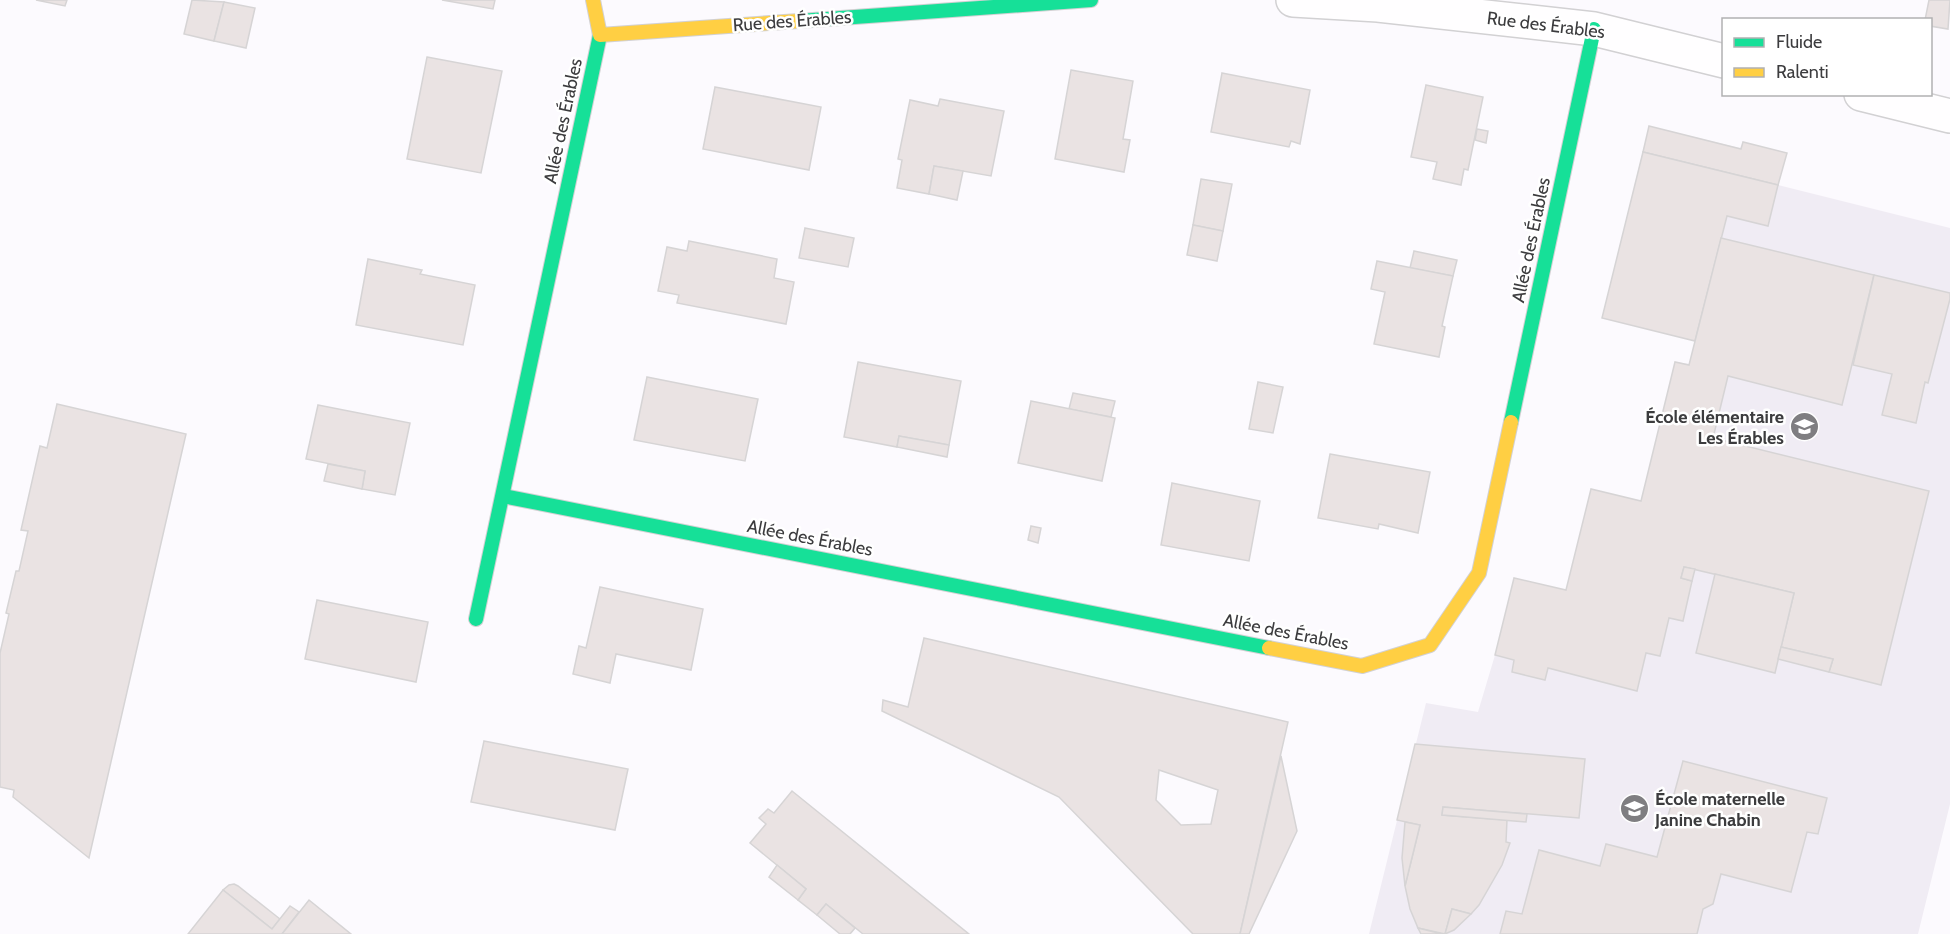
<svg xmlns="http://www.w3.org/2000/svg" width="1950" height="934" viewBox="0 0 1950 934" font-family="Cabin,sans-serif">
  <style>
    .built { fill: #f0ecf4 }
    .building { fill: #eae3e3; stroke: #d6d4d5; stroke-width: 1.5; fill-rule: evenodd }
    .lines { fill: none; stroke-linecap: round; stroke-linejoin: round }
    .street-casing { stroke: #d2d1d3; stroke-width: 36 }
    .fast-casing { stroke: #d2d1d3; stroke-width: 16 }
    .slow-casing { stroke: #d2d1d3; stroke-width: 16 }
    .street { stroke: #fffeff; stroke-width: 33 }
    .fast { stroke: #16e098; stroke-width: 14 }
    .slow { stroke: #ffcf43; stroke-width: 14 }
    .labels { text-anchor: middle; stroke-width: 5; stroke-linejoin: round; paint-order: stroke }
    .street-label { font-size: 18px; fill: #3c3c3e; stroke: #fff }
    .poi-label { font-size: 18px; font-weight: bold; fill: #3c3c3e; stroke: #fff; text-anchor: end }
  </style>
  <rect width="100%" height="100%" fill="#fcfafe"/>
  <polygon class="built" points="1649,126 1740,148 1743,142 1787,153 1778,185 1950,228 1950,804 1918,934 1369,934 1426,703 1478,712 1495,655 1514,578 1566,590 1591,489 1641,501 1675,362 1690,364 1695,341 1602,318"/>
  <g class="building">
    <polygon points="36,0 67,0 65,6"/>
    <polygon points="192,0 224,2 214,41 184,34"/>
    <polygon points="442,0 495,0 493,9"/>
    <polygon points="1929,0 1950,0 1948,29 1930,26 1930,20 1925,20"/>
    <polygon points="224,2 255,8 246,48 214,41"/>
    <polygon points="427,57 502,71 481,173 407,159"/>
    <polygon points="1071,70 1133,81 1123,139 1130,140 1124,172 1055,159"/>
    <polygon points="1222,73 1310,90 1300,144 1291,141 1289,147 1211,132"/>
    <polygon points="1426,85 1483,97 1468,170 1464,169 1461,185 1433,179 1437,162 1411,157"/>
    <polygon points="715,87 821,107 809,170 703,149"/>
    <polygon points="940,99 1004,111 991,176 934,166 929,194 897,188 902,160 898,159 910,100 938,106"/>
    <polygon points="1649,126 1741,149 1743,142 1787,153 1778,185 1643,152"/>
    <polygon points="1477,129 1488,131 1486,143 1475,140"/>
    <polygon points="1643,152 1778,185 1768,226 1727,216 1695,341 1602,318"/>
    <polygon points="934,166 963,171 957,200 929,194"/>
    <polygon points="1201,179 1232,184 1223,231 1193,225"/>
    <polygon points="1193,225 1223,231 1217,261 1187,255"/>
    <polygon points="805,228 854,238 848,267 799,258"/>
    <polygon points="1721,238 1874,275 1842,405 1728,376 1713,438 1929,491 1881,685 1829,672 1833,659 1781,647 1794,593 1684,567 1681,578 1692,581 1683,621 1669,618 1660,656 1646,653 1637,691 1548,668 1545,680 1512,672 1514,660 1495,655 1514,578 1566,590 1591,489 1641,501 1675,362 1689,365"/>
    <polygon points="689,241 777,259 774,278 794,282 786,324 677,303 679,295 658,291 667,247 687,251"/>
    <polygon points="1414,251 1457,260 1453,276 1410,268"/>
    <polygon points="368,259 422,270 420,274 475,285 463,345 356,325"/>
    <polygon points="1377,261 1453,276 1442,326 1445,327 1439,357 1374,344 1385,292 1371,289"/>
    <polygon points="1874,275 1950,293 1950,299 1928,383 1925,382 1916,423 1882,415 1892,374 1853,365"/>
    <polygon points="858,362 961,381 949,445 899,436 897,447 844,437"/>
    <polygon points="647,377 758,399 745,461 634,440"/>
    <polygon points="1258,382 1283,387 1273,433 1249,429"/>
    <polygon points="1073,393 1115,401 1111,417 1069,409"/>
    <polygon points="1031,401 1115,418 1102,481 1018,463"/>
    <polygon points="57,404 186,434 89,858 13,797 14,790 0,787 0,653 9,614 6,613 16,571 19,571 28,531 21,530 40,446 47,448"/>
    <polygon points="318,405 410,423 395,495 362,489 365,471 306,459"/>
    <polygon points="899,436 949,445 947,457 897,447"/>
    <polygon points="1330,454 1430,472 1418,533 1379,524 1378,529 1318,518"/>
    <polygon points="328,464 365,471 362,489 324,481"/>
    <polygon points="1172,483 1260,501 1249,561 1161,545"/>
    <polygon points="1031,526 1041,528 1038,543 1028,540"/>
    <polygon points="1684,567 1695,569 1692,581 1681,578"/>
    <polygon points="1715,574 1794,593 1775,673 1696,653"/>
    <polygon points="600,587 703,609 691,670 616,654 610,683 573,674 579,646 586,648"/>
    <polygon points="317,600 428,622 416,682 305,659"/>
    <path d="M924 638 1288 722 1240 934H1193L1059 797 882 711 883 700 908 707ZM1159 770 1218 790 1211 824 1181 825 1156 800Z"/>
    <polygon points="1781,647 1833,659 1829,672 1778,659"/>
    <polygon points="484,741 628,769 615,830 471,802"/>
    <polygon points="1415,744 1585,759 1579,818 1443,807 1442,815 1507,820 1506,842 1510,843 1502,865 1479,905 1471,914 1452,909 1445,934 1418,928 1410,909 1405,886 1420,825 1397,820"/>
    <polygon points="1281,756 1297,831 1249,934 1240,934"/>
    <polygon points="1683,761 1827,798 1818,834 1807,832 1791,892 1721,874 1713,904 1703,909 1697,934 1500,934 1506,911 1522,914 1539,850 1600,866 1606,844 1657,857"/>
    <polygon points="792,791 969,934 863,934 826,904 817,915 798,900 806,889 750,843 766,824 759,818 768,809 774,813"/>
    <polygon points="1443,807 1527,814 1526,822 1442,815"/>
    <polygon points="1405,822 1420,825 1405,886 1402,858"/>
    <polygon points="777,865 806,889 798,900 769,877"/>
    <polygon points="234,884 238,886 280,919 272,929 223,890 229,885"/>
    <polygon points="223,890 272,929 290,906 299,912 282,934 188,934"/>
    <polygon points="309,900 351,934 282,934"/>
    <polygon points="826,904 855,928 850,934 840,934 817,915"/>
    <polygon points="1452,909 1471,914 1454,930 1445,934"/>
    <polygon points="1418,928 1442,934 1421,934"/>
  </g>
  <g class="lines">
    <defs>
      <g id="street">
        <polyline points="1293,0 1378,5 1594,29 1724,61"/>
        <polyline points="1861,94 1950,116"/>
      </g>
      <g id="fast">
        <polyline points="799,21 1091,0"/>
        <polyline points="1511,422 1594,29"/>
        <polyline points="503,496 1269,648"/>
        <polyline points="476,619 600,35"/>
      </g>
      <g id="slow">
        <polyline points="593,0 600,35 799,21"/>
        <polyline points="1269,648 1362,666 1430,645 1479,573 1511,422"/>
      </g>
    </defs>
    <use href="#street" class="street-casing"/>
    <use href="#fast" class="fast-casing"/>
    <use href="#slow" class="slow-casing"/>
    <use href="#street" class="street"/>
    <use href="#fast" class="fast"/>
    <use href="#slow" class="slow"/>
  </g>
  <defs>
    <symbol id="school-disc" viewBox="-11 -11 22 22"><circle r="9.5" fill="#7f7e81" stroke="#fff"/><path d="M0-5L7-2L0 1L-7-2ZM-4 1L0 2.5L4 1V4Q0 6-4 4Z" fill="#fff"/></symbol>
  </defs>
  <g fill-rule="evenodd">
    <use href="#school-disc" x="1788" y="410" width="33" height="33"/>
    <use href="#school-disc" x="1618" y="792" width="33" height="33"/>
  </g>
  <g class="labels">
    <g class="street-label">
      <text transform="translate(792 21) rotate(-4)" y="6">Rue des Érables</text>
      <text transform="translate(1546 25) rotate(7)" y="6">Rue des Érables</text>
      <text transform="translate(563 121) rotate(-78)" y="6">Allée des Érables</text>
      <text transform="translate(1531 240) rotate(-78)" y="6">Allée des Érables</text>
      <text transform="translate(810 538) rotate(11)" y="6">Allée des Érables</text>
      <text transform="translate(1286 632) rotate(11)" y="6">Allée des Érables</text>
    </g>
    <g class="poi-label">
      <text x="1784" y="423">École élémentaire<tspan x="1784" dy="21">Les Érables</tspan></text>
      <text x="1655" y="805" text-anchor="start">École maternelle<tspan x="1655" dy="21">Janine Chabin</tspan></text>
    </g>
  </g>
  <rect x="1722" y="18" width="210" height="78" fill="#ffffff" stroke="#b1b1b2" stroke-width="1.5"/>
  <rect x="1734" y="38" width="30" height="9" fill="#16e098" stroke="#b1b1b2" stroke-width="1.5"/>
  <text x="1776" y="48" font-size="18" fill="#3c3c3e">Fluide</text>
  <rect x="1734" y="68" width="30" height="9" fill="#ffcf43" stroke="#b1b1b2" stroke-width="1.5"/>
  <text x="1776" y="78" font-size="18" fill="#3c3c3e">Ralenti</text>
</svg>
